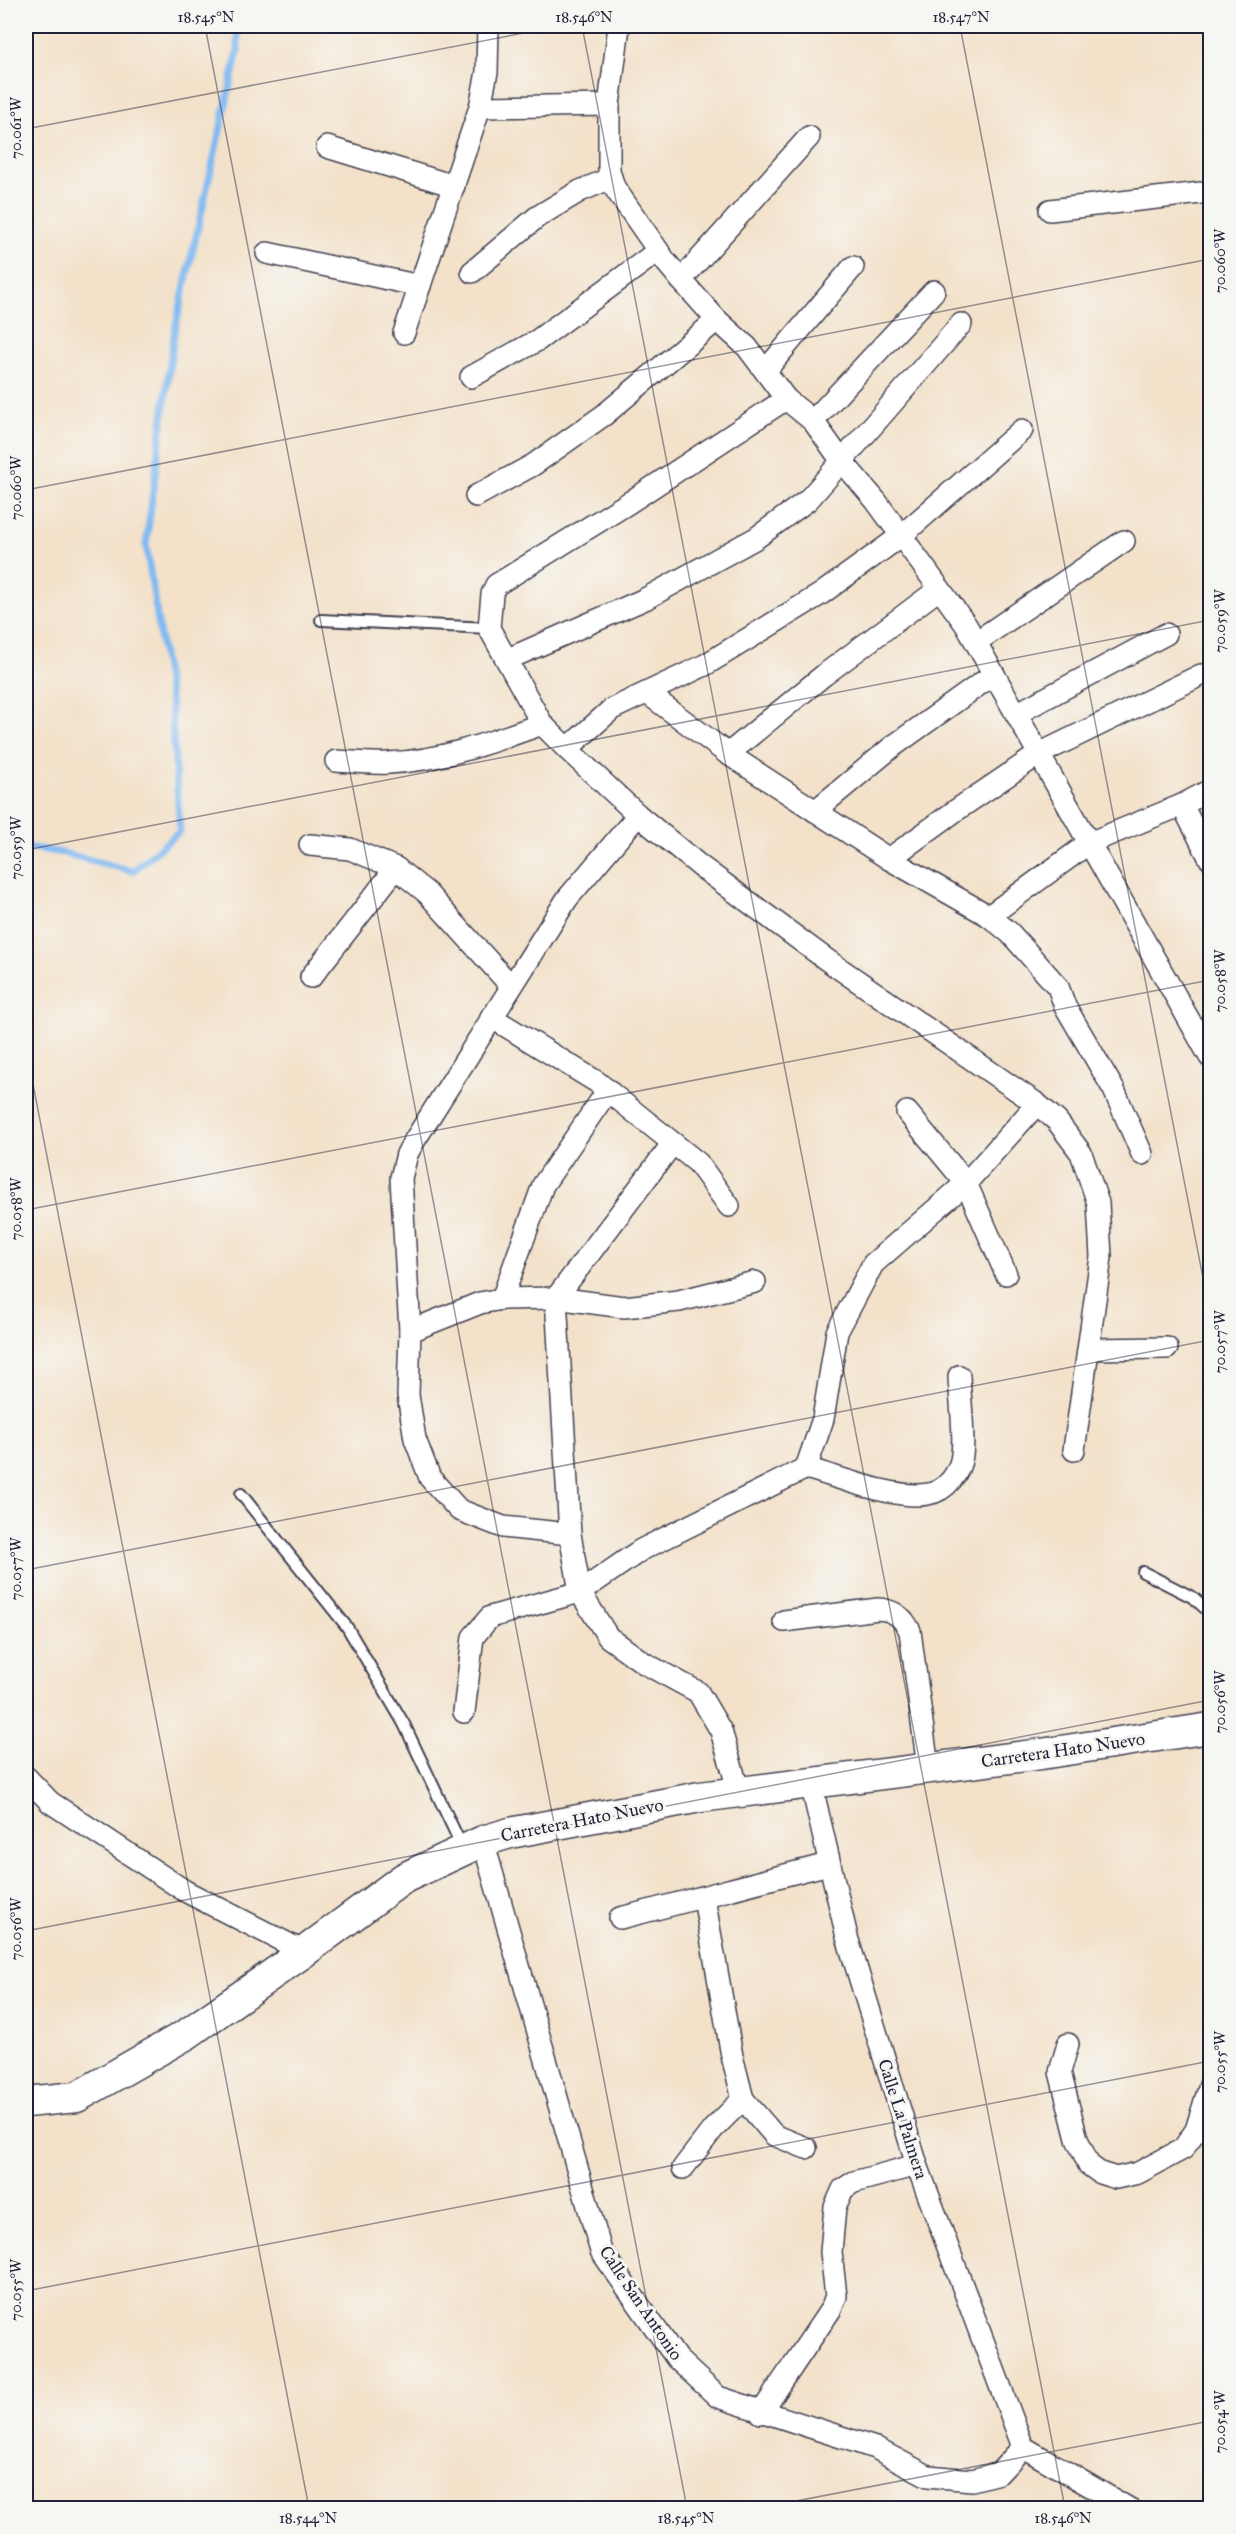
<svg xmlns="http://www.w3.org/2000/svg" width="1236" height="2534" viewBox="0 0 1236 2534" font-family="'IM FELL Great Primer',serif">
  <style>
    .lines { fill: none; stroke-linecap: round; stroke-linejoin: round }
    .stream { stroke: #81baf1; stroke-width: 7 }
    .lane-casing { stroke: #413f50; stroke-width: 14 }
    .street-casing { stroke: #413f50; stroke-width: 24 }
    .secondary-casing { stroke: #413f50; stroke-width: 33 }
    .lane { stroke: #fff; stroke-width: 10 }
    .street { stroke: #fff; stroke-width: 21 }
    .secondary { stroke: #fff; stroke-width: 30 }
    .ticks { fill: none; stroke: #22223b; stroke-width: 1.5; stroke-opacity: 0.45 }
    .labels { text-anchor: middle; stroke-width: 6; stroke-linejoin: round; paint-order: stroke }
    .street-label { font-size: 18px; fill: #22223b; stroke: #f6f6f2 }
    .neatline { fill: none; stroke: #22223b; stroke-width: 2 }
    .ticks-label { font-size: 15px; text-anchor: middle; fill: #22223b }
  </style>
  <rect width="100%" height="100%" fill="#f6f6f2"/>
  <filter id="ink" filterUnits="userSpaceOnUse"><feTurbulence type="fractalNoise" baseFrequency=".0167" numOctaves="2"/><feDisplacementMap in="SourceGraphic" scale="12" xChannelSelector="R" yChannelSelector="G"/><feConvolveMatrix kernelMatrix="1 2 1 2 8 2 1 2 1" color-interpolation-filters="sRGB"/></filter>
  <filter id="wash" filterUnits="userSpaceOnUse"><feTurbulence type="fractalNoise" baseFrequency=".008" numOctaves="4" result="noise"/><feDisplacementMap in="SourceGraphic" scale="24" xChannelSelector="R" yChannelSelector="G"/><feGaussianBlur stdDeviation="1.35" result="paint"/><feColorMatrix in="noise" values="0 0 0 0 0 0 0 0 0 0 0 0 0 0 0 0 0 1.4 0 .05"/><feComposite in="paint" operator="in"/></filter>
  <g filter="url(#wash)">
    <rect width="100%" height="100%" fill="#f3e1c9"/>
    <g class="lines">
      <polyline class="stream" points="26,847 63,853 133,871 180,831 171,707 146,545 174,334 238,51 237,26"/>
    </g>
  </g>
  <g filter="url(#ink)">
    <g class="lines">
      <defs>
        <g id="lane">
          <polyline points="321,620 489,628"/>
          <polyline points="241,1494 347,1627 404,1724 463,1849"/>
          <polyline points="1143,1572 1194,1598 1210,1613"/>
        </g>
        <g id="street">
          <polyline points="619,26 609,105 609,171 614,187 666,262 681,280 717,320 747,347 786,399 813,421 841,460 876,501 966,625 1210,1057"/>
          <polyline points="480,107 609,105"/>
          <polyline points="327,147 454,186"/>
          <polyline points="1050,210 1210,192"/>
          <polyline points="267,253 420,286"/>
          <polyline points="472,272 537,217 580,191 611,178"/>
          <polyline points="681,280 809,137"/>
          <polyline points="404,333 480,107 487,72 488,26"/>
          <polyline points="766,370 853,267"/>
          <polyline points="471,377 538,340 658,251"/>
          <polyline points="786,399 630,502 496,585 492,594 489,628 542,724 567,749 638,815 700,866 827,960 1037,1104 1057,1121 1081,1153 1098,1203 1101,1257 1074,1450"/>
          <polyline points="813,421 934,291"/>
          <polyline points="476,496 533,465 604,415 717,320"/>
          <polyline points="976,642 1124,541"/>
          <polyline points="508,659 645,599 756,538 808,500 961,324"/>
          <polyline points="647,693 728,754 889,859 989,916 1010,933 1058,987 1065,1006 1114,1090 1142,1154"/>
          <polyline points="1016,714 1166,634"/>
          <polyline points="567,749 612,709 705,665 821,594 901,536 1022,430"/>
          <polyline points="728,754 824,675 939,589"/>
          <path d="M336 761C353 762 371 764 388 763 441 761 492 742 542 724"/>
          <polyline points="1182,805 1210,859"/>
          <polyline points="815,811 892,747 994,674"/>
          <polyline points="310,845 350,849 396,868 427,893 511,986"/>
          <polyline points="889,859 955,811 1039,754 1201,675"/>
          <polyline points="989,916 1089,843 1182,805 1210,790"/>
          <polyline points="311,977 396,868"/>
          <polyline points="491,1017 597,1082 698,1163 729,1206"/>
          <polyline points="907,1112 966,1183 1006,1274"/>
          <polyline points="673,1143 556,1298 624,1307 679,1301 755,1282"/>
          <polyline points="502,1299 543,1185 608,1090"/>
          <polyline points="410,1331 480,1303 502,1299 556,1298 570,1534 580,1592 608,1637 644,1663 698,1692 721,1731 739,1792"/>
          <polyline points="1089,1349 1167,1348"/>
          <polyline points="806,1468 823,1419 837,1332 873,1264 966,1183 1037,1104"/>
          <polyline points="570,1534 503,1527 459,1510 430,1478 415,1439 408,1395 410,1331 401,1178 407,1154 413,1143 567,899 638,815"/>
          <path d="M784 1621 878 1609C894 1610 903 1617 910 1631L928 1768"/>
          <path d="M464 1712 473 1637 490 1617 580 1592 641 1550 806 1468C838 1477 897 1500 928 1494 947 1491 960 1472 962 1455 965 1431 960 1400 959 1376"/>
          <polyline points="26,1777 50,1802 185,1891 304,1952"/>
          <polyline points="811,1783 847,1937 917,2165 1023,2447"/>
          <polyline points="483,1841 601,2251 677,2359 718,2397 875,2448 928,2476 972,2480 999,2473 1023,2447"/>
          <polyline points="704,1898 732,2056 743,2099 774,2135 806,2148"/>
          <path d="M620 1918C690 1901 759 1881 829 1864"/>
          <polyline points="1068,2044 1060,2072 1077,2139 1089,2165 1100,2173 1116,2178 1138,2173 1183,2149 1196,2130 1210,2085"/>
          <polyline points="683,2168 713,2129 743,2099"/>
          <polyline points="761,2413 831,2309 836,2296 831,2252 835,2207 843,2189 854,2182 917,2165"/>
          <polyline points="1023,2447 1128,2508"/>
        </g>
        <polyline id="secondary" points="26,2102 77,2097 187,2034 304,1952 404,1878 483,1841 510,1833 700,1797 1041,1754 1210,1728"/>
      </defs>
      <use href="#lane" class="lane-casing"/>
      <use href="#street" class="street-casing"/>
      <use href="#secondary" class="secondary-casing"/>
      <use href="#lane" class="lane"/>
      <use href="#street" class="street"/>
      <use href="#secondary" class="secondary"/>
    </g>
  </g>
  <path class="ticks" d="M205 26 687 2508M582 26 1065 2508M960 26 1210 1314M26 129 560 26M26 490 1210 259M26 850 1210 620M26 1048 309 2508M26 1210 1210 980M26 1570 1210 1340M26 1931 1210 1700M26 2291 1210 2061M760 2508 1210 2421"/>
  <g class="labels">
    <g class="street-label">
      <text transform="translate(1063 1750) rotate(-8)" y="6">Carretera Hato Nuevo</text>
      <text transform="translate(582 1820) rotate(-11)" y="6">Carretera Hato Nuevo</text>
      <text transform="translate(903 2119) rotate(72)" y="6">Calle La Palmera</text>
      <text transform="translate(641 2303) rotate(56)" y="6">Calle San Antonio</text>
    </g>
  </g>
  <rect width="1236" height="2534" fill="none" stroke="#f6f6f2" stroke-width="66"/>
  <rect x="33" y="33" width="1170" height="2468" class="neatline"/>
  <g class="ticks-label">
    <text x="206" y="22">18.545°N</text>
    <text x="584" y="22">18.546°N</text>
    <text x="961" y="22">18.547°N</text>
    <text transform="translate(16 128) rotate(-90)" y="5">70.061°W</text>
    <text transform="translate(1220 261) rotate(-90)" y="5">70.060°W</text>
    <text transform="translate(16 488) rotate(-90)" y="5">70.060°W</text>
    <text transform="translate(1220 621) rotate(-90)" y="5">70.059°W</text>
    <text transform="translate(16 848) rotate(-90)" y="5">70.059°W</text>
    <text transform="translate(1220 981) rotate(-90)" y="5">70.058°W</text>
    <text transform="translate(16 1209) rotate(-90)" y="5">70.058°W</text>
    <text transform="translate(1220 1342) rotate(-90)" y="5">70.057°W</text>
    <text transform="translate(16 1569) rotate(-90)" y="5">70.057°W</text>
    <text transform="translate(1220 1702) rotate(-90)" y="5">70.056°W</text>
    <text transform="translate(16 1929) rotate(-90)" y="5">70.056°W</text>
    <text transform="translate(1220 2062) rotate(-90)" y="5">70.055°W</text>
    <text transform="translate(16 2290) rotate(-90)" y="5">70.055°W</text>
    <text transform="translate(1220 2422) rotate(-90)" y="5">70.054°W</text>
    <text x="308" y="2523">18.544°N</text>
    <text x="686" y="2523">18.545°N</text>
    <text x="1063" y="2523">18.546°N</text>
  </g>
</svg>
